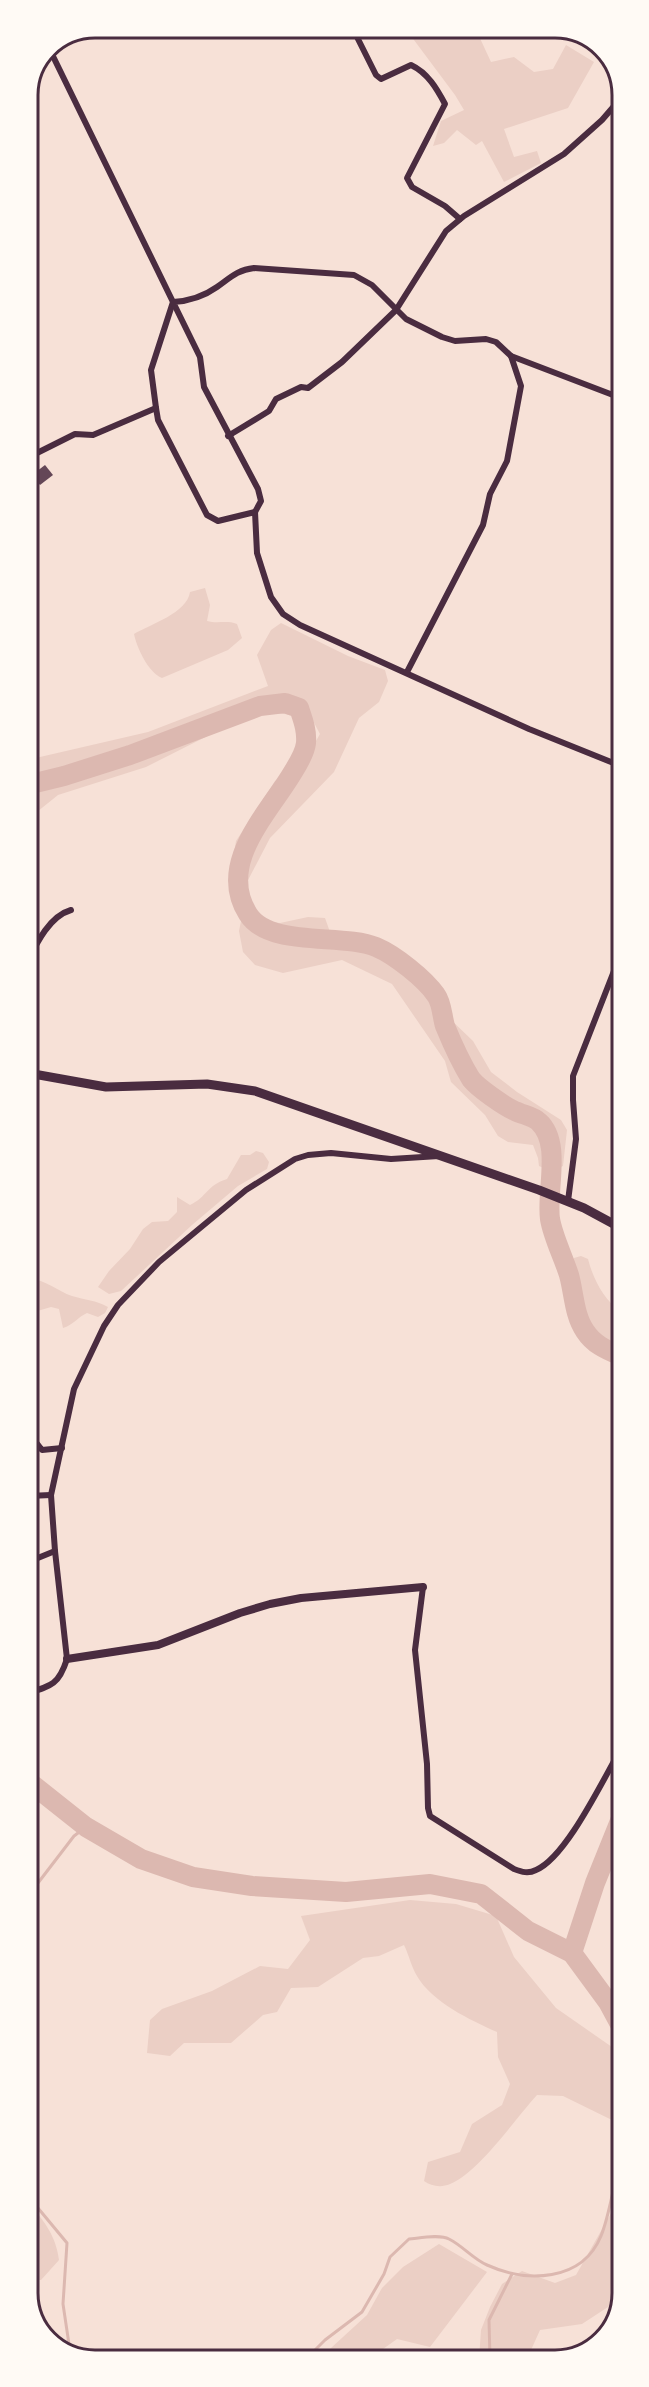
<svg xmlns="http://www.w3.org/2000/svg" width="649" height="2387" viewBox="0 0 649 2387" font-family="'Public Sans',sans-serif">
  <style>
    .green { fill: #ebcfc5 }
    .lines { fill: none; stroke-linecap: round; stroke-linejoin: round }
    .stream { stroke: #dcb8b0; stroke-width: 3 }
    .river { stroke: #dcb8b0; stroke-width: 20 }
    .building { fill: #644757 }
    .minor { stroke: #4a2c40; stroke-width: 6 }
    .tertiary { stroke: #4a2c40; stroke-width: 8 }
    .primary { stroke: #4a2c40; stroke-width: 9 }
    .rim { fill: none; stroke: #4a2c40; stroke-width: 3 }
  </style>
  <rect width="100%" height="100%" fill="#f7e1d7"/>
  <g class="green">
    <polygon points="411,27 467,27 478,34 491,62 514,57 534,72 553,69 566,45 594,62 568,108 504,129 514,157 537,151 541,163 504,182 482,141 476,145 457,130 444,143 433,146 441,121 464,110 455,95 411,36"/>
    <path d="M205 588 210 605 207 621C217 624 227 620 237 624L242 638 228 650 162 678C148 672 137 648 134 634 151 624 187 613 190 592Z"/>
    <polygon points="281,623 348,656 385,670 388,681 379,702 359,718 334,772 270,838 246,884 232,866 236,841 275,781 305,760 320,734 311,717 257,711 146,767 58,795 27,820 27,760 148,732 268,686 257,655 271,630"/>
    <path d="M242 916H256L265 921 280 923 308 917 325 918 330 932C367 940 403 948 431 977 437 983 442 993 446 1001L437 1013 435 1022 448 1017 473 1041 491 1072 517 1092 561 1120 567 1130 563 1166C554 1171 548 1170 539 1166L538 1158 533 1145 508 1142 498 1136 485 1115 451 1082 445 1061 392 984 342 960 283 973 255 965 243 952 239 931Z"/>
    <path d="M256 1151 263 1153 269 1162 267 1169 238 1186 192 1225 121 1291 109 1294 98 1287 109 1271 130 1249 143 1229 152 1222 168 1221 177 1212V1197L190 1205C207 1197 207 1185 227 1179L241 1155H250Z"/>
    <path d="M581 1256 588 1259C593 1279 604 1300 621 1312V1344C572 1334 588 1297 571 1264L574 1258Z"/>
    <path d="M28 1279C44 1278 57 1291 72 1296 85 1300 96 1300 108 1307L105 1313 98 1317 87 1313C78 1317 73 1325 63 1328L59 1309 51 1307 34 1312 28 1309Z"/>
    <path d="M410 1900 456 1904 496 1916 514 1957 556 2008 622 2054V2122H616L563 2096 537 2095C515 2119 478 2173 450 2184 441 2188 431 2186 424 2181L428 2162 460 2152 472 2124 502 2105 510 2084 498 2057 497 2032C470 2020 432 2002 417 1976 411 1966 409 1955 404 1945L379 1956 363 1958 318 1987 291 1988 277 2012 263 2015 231 2043H184L170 2056 147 2053 150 2020 162 2009 212 1991 260 1966 288 1969 310 1940 301 1916Z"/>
    <polygon points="618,2201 622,2204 622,2290 608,2307 582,2324 540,2330 527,2359 479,2359 481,2330 490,2307 502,2284 522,2271 555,2283 576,2275"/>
    <path d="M28 2203C44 2220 56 2236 59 2260L41 2280H33L36 2268 28 2254Z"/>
    <polygon points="439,2244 487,2272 430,2347 397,2339 369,2359 319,2359 367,2315 382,2288 403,2267"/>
  </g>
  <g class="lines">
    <g class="stream">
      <polyline points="28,1896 74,1836 86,1827"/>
      <polyline points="613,2190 622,2197"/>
      <polyline points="28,2196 67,2243 63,2304 70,2351"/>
      <path d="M306 2359 325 2340 362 2312 384 2274 390 2257 409 2239C420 2238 440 2234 449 2239 463 2246 473 2259 487 2265 527 2283 582 2282 601 2236 611 2211 613 2182 622 2157"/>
      <polyline points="490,2359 489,2320 512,2274"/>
    </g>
    <g class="river">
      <path d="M27 785 64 776 130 755 260 706 285 703 299 708C303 720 307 730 306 743 305 753 298 764 293 772 269 813 216 863 248 914 269 948 342 933 376 947 395 955 425 979 436 995 442 1003 442 1016 445 1026 452 1043 461 1063 471 1079 478 1088 504 1106 515 1111 523 1115 533 1116 539 1122 562 1143 546 1191 550 1219 553 1237 563 1256 569 1275 574 1293 574 1315 585 1331 594 1345 607 1350 621 1356"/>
      <polyline points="28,1781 86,1827 141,1859 193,1877 252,1886 346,1892 430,1884 481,1894 528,1931 572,1953 608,2002 622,2028"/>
      <polyline points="572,1953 595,1883 622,1816"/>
    </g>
  </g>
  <polygon class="building" points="45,465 53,475 40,485 32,475"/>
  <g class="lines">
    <g class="minor">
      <path d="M352 27 376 75 381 79 411 65C428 73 437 89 445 104L407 178 412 187 445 206 460 219"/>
      <polyline points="48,46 173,302 151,370 156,408 158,420 207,515 218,521 255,512 257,553 271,597 283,614 300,625 529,729 621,766"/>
      <polyline points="228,436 269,411 276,399 301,387 308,388 342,362 396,310 446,231 464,216 564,154 602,120 621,98"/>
      <polyline points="27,458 75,434 93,435 156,408"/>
      <path d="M255 512 261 501 258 489 204 387 200 357 173 302C190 301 203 297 217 287 230 278 237 270 254 268L354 275 372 285 406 319 442 337 455 341 486 339 496 342 511 356 613 395H621"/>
      <polyline points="407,672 483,525 490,494 507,461 521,386 511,356"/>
      <path d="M28 961C37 942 50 916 71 910"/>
      <polyline points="568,1201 576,1139 573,1100 573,1076 621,953"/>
      <polyline points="28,1432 42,1450 62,1448"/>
      <polyline points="28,1496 51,1495"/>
      <polyline points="28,1562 55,1551"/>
      <path d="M423 1587 415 1650 427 1764 428 1808 430 1816 514 1869C522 1872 528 1874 536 1870 567 1857 604 1777 622 1747"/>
      <path d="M28 1693C52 1686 59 1684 67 1659L55 1551 51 1495 74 1389 104 1326 118 1305 159 1262 246 1190 295 1159 308 1155 331 1153 391 1159 439 1156"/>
      <path d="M82 2357C99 2354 119 2348 133 2360"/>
    </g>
    <polyline class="tertiary" points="67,1659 158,1645 240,1613 270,1604 301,1598 423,1587"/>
    <polyline class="primary" points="28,1073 106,1087 207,1084 255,1091 539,1190 584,1208 621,1228"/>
  </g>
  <path d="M0 0H649V2387H0ZM95 38H555A57 57 0 0 1 612 95V2293A57 57 0 0 1 555 2350H95A57 57 0 0 1 38 2293V95A57 57 0 0 1 95 38Z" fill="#fffaf5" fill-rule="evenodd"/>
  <path class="rim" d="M95 38H555A57 57 0 0 1 612 95V2293A57 57 0 0 1 555 2350H95A57 57 0 0 1 38 2293V95A57 57 0 0 1 95 38Z"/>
</svg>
